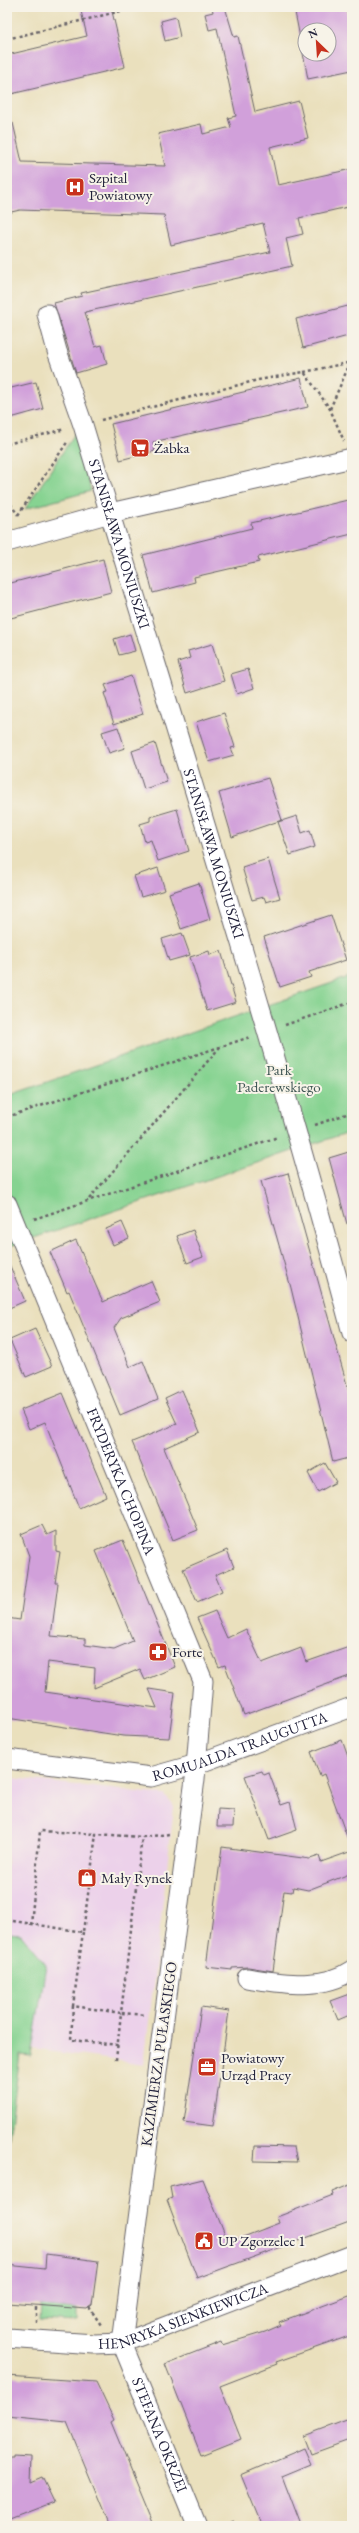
<svg xmlns="http://www.w3.org/2000/svg" width="359" height="2533" viewBox="0 0 359 2533" font-family="'EB Garamond',serif">
  <style>
    .built { fill: #ecd1ea }
    .green { fill: #86d391; stroke: #547a66 }
    .building { fill: #d1a0da; fill-rule: evenodd }
    .lines { fill: none; stroke-linecap: round; stroke-linejoin: round }
    .minor-casing { stroke: #686468; stroke-width: 21 }
    .path { stroke: #686468; stroke-width: 2.5; stroke-dasharray: 3 3; stroke-linecap: butt }
    .minor { stroke: #fff; stroke-width: 19 }
    .labels { text-anchor: middle; stroke-width: 4; stroke-linejoin: round; paint-order: stroke }
    .poi-label { font-size: 15px; fill: #22223b; stroke: #f7f3e8; text-anchor: start }
    .street-label { font-size: 15px; fill: #22223b; stroke: #f7f3e8 }
    .park-label { font-size: 15px; fill: #405755; stroke: #f7f3e8 }
  </style>
  <rect width="100%" height="100%" fill="#f7f3e8"/>
  <filter id="ink" filterUnits="userSpaceOnUse"><feTurbulence type="fractalNoise" baseFrequency=".025" numOctaves="2"/><feDisplacementMap in="SourceGraphic" scale="8" xChannelSelector="R" yChannelSelector="G"/><feConvolveMatrix kernelMatrix="1 2 1 2 8 2 1 2 1" color-interpolation-filters="sRGB"/></filter>
  <filter id="wash" filterUnits="userSpaceOnUse"><feTurbulence type="fractalNoise" baseFrequency=".012" numOctaves="4" result="noise"/><feDisplacementMap in="SourceGraphic" scale="16" xChannelSelector="R" yChannelSelector="G"/><feGaussianBlur stdDeviation="0.9" result="paint"/><feColorMatrix in="noise" values="0 0 0 0 0 0 0 0 0 0 0 0 0 0 0 0 0 1.4 0 .05"/><feComposite in="paint" operator="in"/></filter>
  <g filter="url(#wash)">
    <rect width="100%" height="100%" fill="#eae0bd"/>
    <polygon class="built" points="13,1778 165,1795 174,1807 144,2064 32,2049 46,1965 21,1934 7,1933 7,1823"/>
    <g class="green">
      <polygon points="76,432 91,491 25,509"/>
      <polygon points="352,976 352,1131 7,1247 7,1096"/>
      <polygon points="7,1933 21,1934 46,1965 31,2056 20,2055 8,2145"/>
      <polygon points="41,2305 77,2309 77,2322 40,2320"/>
    </g>
    <g id="blocks">
      <g class="building">
        <polygon points="80,7 111,7 125,67 7,95 7,55 87,36"/>
        <polygon points="212,7 225,7 234,37 238,36 255,112 299,101 308,138 270,147 278,185 352,169 352,206 299,218 303,234 286,238 292,266 85,312 95,347 102,345 107,364 76,373 54,303 82,296 81,293 270,252 263,223 171,245 164,215 20,210 7,213 7,124 13,123 22,162 165,166 158,134 201,124 203,134 231,127 228,118 236,116 217,28 209,30 205,14 213,12"/>
        <path d="M294 7H346L352 38V70L308 79ZM305 30H329V54H305Z"/>
        <polygon points="176,17 180,37 165,41 161,21"/>
        <polygon points="352,305 352,335 303,348 296,319"/>
        <polygon points="301,378 308,407 153,442 155,451 120,460 111,424"/>
        <polygon points="36,382 43,409 7,419 7,389"/>
        <polygon points="352,499 352,534 258,557 259,562 194,577 195,582 153,593 143,555 252,528 251,523"/>
        <polygon points="103,559 111,592 7,619 7,584"/>
        <polygon points="130,634 135,651 119,655 114,639"/>
        <polygon points="212,644 224,681 187,693 178,662 190,658 188,651"/>
        <polygon points="248,669 254,688 237,694 231,674"/>
        <polygon points="131,676 143,714 114,724 104,693 108,692 105,685"/>
        <polygon points="224,713 235,747 231,748 234,755 209,762 196,722"/>
        <polygon points="118,727 125,748 109,753 102,732"/>
        <polygon points="155,743 167,782 144,789 132,751"/>
        <polygon points="268,778 282,820 232,837 219,793"/>
        <polygon points="177,809 189,851 158,861 151,840 145,842 140,824 150,821 150,817"/>
        <polygon points="297,816 302,833 310,830 315,847 290,855 278,822"/>
        <polygon points="268,859 280,898 266,902 264,897 252,900 242,867"/>
        <polygon points="158,868 165,890 141,897 134,876"/>
        <polygon points="199,883 210,919 181,929 169,893"/>
        <polygon points="331,915 346,960 309,972 311,977 280,987 264,937"/>
        <polygon points="182,933 190,955 169,961 162,939"/>
        <polygon points="209,951 210,955 221,951 236,1002 207,1011 190,957"/>
        <polygon points="352,1151 352,1223 347,1224 329,1158"/>
        <polygon points="288,1173 352,1403 352,1457 333,1462 291,1288 261,1181"/>
        <polygon points="122,1222 129,1238 113,1245 106,1229"/>
        <polygon points="193,1230 203,1257 187,1263 177,1236"/>
        <polygon points="76,1240 103,1302 151,1281 160,1302 121,1318 114,1328 130,1367 143,1361 158,1399 120,1415 69,1291 67,1292 50,1252"/>
        <polygon points="7,1259 25,1301 7,1309"/>
        <polygon points="35,1329 52,1366 26,1377 10,1340"/>
        <polygon points="182,1390 200,1432 164,1448 198,1530 173,1540 132,1442 177,1424 165,1398"/>
        <polygon points="63,1393 106,1496 79,1508 45,1422 29,1429 21,1410"/>
        <polygon points="325,1463 336,1482 318,1492 308,1473"/>
        <polygon points="42,1525 47,1535 56,1531 56,1551 60,1552 55,1583 58,1583 51,1636 85,1639 85,1645 114,1649 133,1641 96,1551 123,1540 175,1667 145,1680 140,1669 94,1688 95,1668 48,1662 45,1692 157,1708 149,1689 175,1693 169,1738 123,1736 7,1718 7,1618 20,1620 29,1556 21,1534"/>
        <polygon points="227,1550 234,1567 215,1575 222,1591 197,1602 183,1569"/>
        <polygon points="215,1611 227,1638 246,1629 262,1663 301,1648 306,1662 352,1646 352,1675 244,1715 225,1665 219,1667 197,1618"/>
        <polygon points="342,1740 352,1768 350,1845 324,1774 320,1776 311,1752"/>
        <polygon points="262,1771 264,1775 269,1773 281,1805 290,1802 297,1830 269,1840 245,1776"/>
        <polygon points="218,1809 234,1810 233,1827 217,1827"/>
        <polygon points="222,1847 310,1859 319,1856 321,1862 352,1851 352,1873 308,1890 293,1887 292,1892 284,1891 273,1971 248,1967 232,1968 232,1970 206,1967"/>
        <polygon points="352,1993 352,2014 338,2020 330,2001"/>
        <polygon points="201,2007 229,2011 213,2126 184,2122"/>
        <polygon points="255,2146 294,2147 297,2162 254,2161"/>
        <polygon points="203,2179 228,2243 279,2223 277,2217 333,2195 332,2192 352,2184 352,2221 197,2278 167,2200 172,2198 170,2187"/>
        <polygon points="46,2254 98,2261 92,2305 87,2309 7,2303 7,2265 45,2269"/>
        <polygon points="352,2295 352,2335 276,2362 277,2364 220,2386 241,2439 201,2455 165,2364 221,2342 222,2345 265,2332 281,2325 279,2322"/>
        <polygon points="7,2376 96,2382 114,2420 111,2422 154,2526 110,2526 67,2422 7,2416"/>
        <polygon points="352,2418 352,2439 311,2454 304,2436"/>
        <polygon points="304,2448 311,2464 282,2476 301,2526 262,2526 241,2475"/>
        <polygon points="14,2456 31,2457 30,2482 42,2477 54,2502 7,2520 7,2458 14,2458"/>
      </g>
    </g>
  </g>
  <g filter="url(#ink)">
    <use href="#blocks" fill-opacity="0" stroke="#686468" stroke-width="1"/>
    <g class="lines">
      <defs>
        <g id="minor">
          <path id="s1" d="M47 314 57 351 83 425C174 727 271 1028 352 1333"/>
          <polyline points="7,542 110,513 352,458"/>
          <path id="s2" d="M7 1204 203 1681 195 1779 122 2343 197 2526"/>
          <path id="s3" d="M7 1759 151 1777 197 1764 352 1707"/>
          <path d="M247 1978C281 1983 322 1991 352 1970"/>
          <path id="s4" d="M7 2338 94 2344 122 2343 352 2255"/>
        </g>
      </defs>
      <use href="#minor" class="minor-casing"/>
      <g class="path">
        <polyline points="7,39 137,7"/>
        <polyline points="304,372 352,362"/>
        <polyline points="330,409 350,363"/>
        <polyline points="101,420 258,380 304,372 330,409 344,441"/>
        <polyline points="7,444 65,429"/>
        <polyline points="7,499 18,515"/>
        <polyline points="18,515 68,441"/>
        <polyline points="285,1025 352,1002"/>
        <polyline points="7,1117 250,1037"/>
        <polyline points="315,1125 352,1112"/>
        <polyline points="89,1199 220,1047"/>
        <polyline points="34,1219 278,1137"/>
        <polyline points="7,1920 83,1932 96,1834 142,1837 170,1834"/>
        <polyline points="31,1925 40,1831 96,1834"/>
        <polyline points="83,1932 73,2006 121,2013 142,1837"/>
        <polyline points="73,2006 71,2040 118,2045"/>
        <polyline points="116,2060 121,2013 145,2015"/>
        <polyline points="89,2307 101,2325"/>
        <polyline points="36,2322 36,2305"/>
        <polyline points="221,2526 237,2520"/>
      </g>
      <use href="#minor" class="minor"/>
    </g>
  </g>
  <defs>
    <symbol id="hospital-square" viewBox="-11 -11 22 22"><rect x="-9" y="-9" width="18" height="18" rx="4" fill="#c8321e" stroke="#f7f3e8"/><path d="M-5-5h3v3.5h4V-5h3V5h-3V1.5h-4V5h-3Z" fill="#fff"/></symbol>
    <symbol id="supermarket-square" viewBox="-11 -11 22 22"><rect x="-9" y="-9" width="18" height="18" rx="4" fill="#c8321e" stroke="#f7f3e8"/><path d="M-6-5.5h2.5l.6 2H6L4.5 2H-2.5L-4.4-4H-6ZM-1.5 3.2a1.3 1.3 0 1 0 .1 0ZM3 3.2a1.3 1.3 0 1 0 .1 0Z" fill="#fff"/></symbol>
    <symbol id="pharmacy-square" viewBox="-11 -11 22 22"><rect x="-9" y="-9" width="18" height="18" rx="4" fill="#c8321e" stroke="#f7f3e8"/><path d="M-2-6h4v4h4v4h-4v4h-4v-4h-4v-4h4Z" fill="#fff"/></symbol>
    <symbol id="shop-square" viewBox="-11 -11 22 22"><rect x="-9" y="-9" width="18" height="18" rx="4" fill="#c8321e" stroke="#f7f3e8"/><path d="M-5-2.5h2.3a2.7 3.5 0 0 1 5.4 0H5L5.5 6h-11ZM-1.5-2.5h3a1.5 2.3 0 0 0-3 0Z" fill="#fff"/></symbol>
    <symbol id="office-square" viewBox="-11 -11 22 22"><rect x="-9" y="-9" width="18" height="18" rx="4" fill="#c8321e" stroke="#f7f3e8"/><path d="M-6-3h4V-5.5h4V-3h4V5H-6ZM-1-4.5V-3h2v-1.5ZM-6 0V1H6V0Z" fill="#fff"/></symbol>
    <symbol id="civic-square" viewBox="-11 -11 22 22"><rect x="-9" y="-9" width="18" height="18" rx="4" fill="#c8321e" stroke="#f7f3e8"/><path d="M-.6-6.5H3V-4.5H.6V-3L4-1V1h2V6H-6V1h2V-1L-.6-3ZM-1.2 2.5V6h2.4V2.5Z" fill="#fff"/></symbol>
  </defs>
  <g fill-rule="evenodd">
    <use href="#hospital-square" x="64" y="176" width="22" height="22"/>
    <use href="#supermarket-square" x="129" y="437" width="22" height="22"/>
    <use href="#pharmacy-square" x="147" y="1641" width="22" height="22"/>
    <use href="#shop-square" x="76" y="1867" width="22" height="22"/>
    <use href="#office-square" x="196" y="2056" width="22" height="22"/>
    <use href="#civic-square" x="193" y="2230" width="22" height="22"/>
  </g>
  <g class="labels">
    <g class="poi-label">
      <text x="89" y="183">Szpital<tspan x="89" dy="17">Powiatowy</tspan></text>
      <text x="154" y="453">Żabka</text>
      <text x="172" y="1657">Forte</text>
      <text x="101" y="1883">Mały Rynek</text>
      <text x="221" y="2063">Powiatowy<tspan x="221" dy="17">Urząd Pracy</tspan></text>
      <text x="218" y="2246">UP Zgorzelec 1</text>
    </g>
    <g class="street-label">
      <text dy="5" stroke="none"><textPath href="#s1" startOffset="241">STANISŁAWA MONIUSZKI</textPath></text>
      <text dy="5" stroke="none"><textPath href="#s1" startOffset="565">STANISŁAWA MONIUSZKI</textPath></text>
      <text dy="5" stroke="none"><textPath href="#s2" startOffset="300">FRYDERYKA CHOPINA</textPath></text>
      <text dy="5" stroke="none"><textPath href="#s3" startOffset="239">ROMUALDA TRAUGUTTA</textPath></text>
      <text transform="translate(159 2054) rotate(-82)" y="5">KAZIMIERZA PUŁASKIEGO</text>
      <text dy="5" stroke="none"><textPath href="#s4" startOffset="181">HENRYKA SIENKIEWICZA</textPath></text>
      <text dy="5" stroke="none"><textPath href="#s2" startOffset="1282">STEFANA OKRZEI</textPath></text>
    </g>
    <g class="park-label">
      <text x="279" y="1075">Park<tspan x="279" dy="17">Paderewskiego</tspan></text>
    </g>
  </g>
  <rect width="359" height="2533" fill="none" stroke="#f7f3e8" stroke-width="24"/>
  <g transform="translate(317 42) rotate(335)"><circle r="19" fill="#f7f3e8" stroke="#a29fa3"/>
  <path d="M0-3L7 15L0 10L-7 15Z" fill="#c8321e"/>
  <text y="-6" font-size="11" font-weight="bold" text-anchor="middle" fill="#22223b">N</text>
  </g>
</svg>
